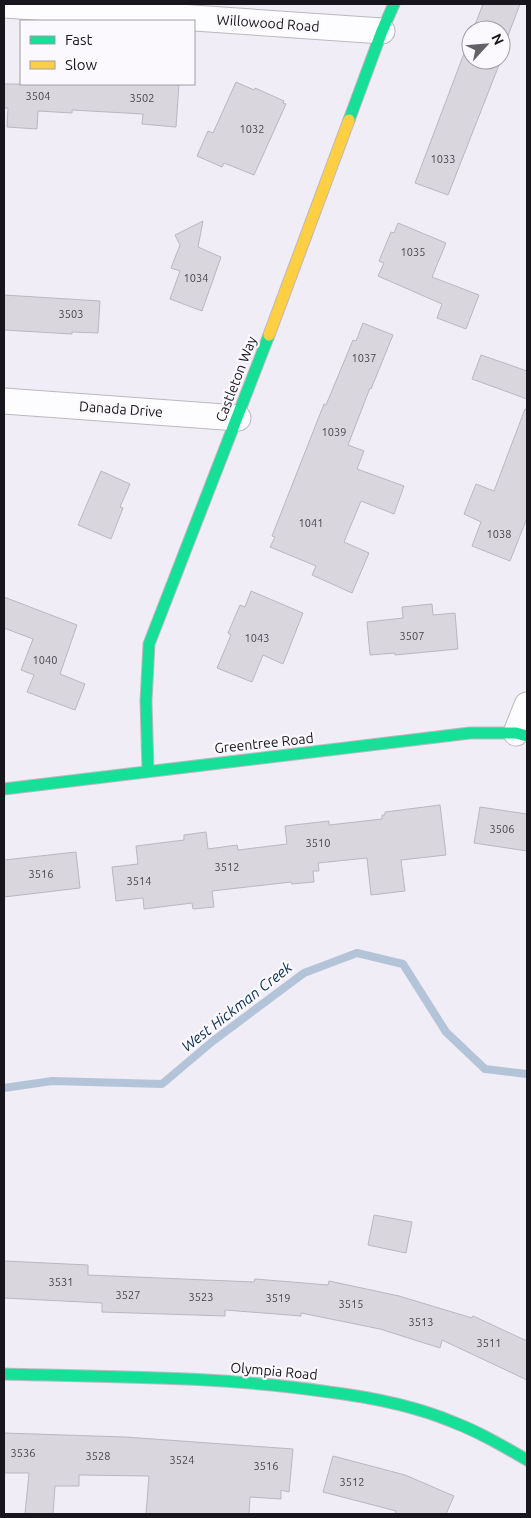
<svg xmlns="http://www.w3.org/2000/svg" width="531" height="1518" viewBox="0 0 531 1518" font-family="Ubuntu,sans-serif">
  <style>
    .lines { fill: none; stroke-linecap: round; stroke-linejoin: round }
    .stream { stroke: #b4c4d8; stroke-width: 8 }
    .building { fill: #d9d6de; stroke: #bab7bf }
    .street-casing { stroke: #bcb8c0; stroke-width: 27 }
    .fast-casing { stroke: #bcb8c0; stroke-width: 13 }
    .slow-casing { stroke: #bcb8c0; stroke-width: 13 }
    .street { stroke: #fdfcfe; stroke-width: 25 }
    .fast { stroke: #16e098; stroke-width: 11 }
    .slow { stroke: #ffcf43; stroke-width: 11 }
    .labels { text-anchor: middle; stroke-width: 4.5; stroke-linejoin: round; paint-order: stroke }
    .number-label { font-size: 11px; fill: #48464c }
    .street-label { font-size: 14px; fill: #18161c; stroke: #fbf9fd }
    .water-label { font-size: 15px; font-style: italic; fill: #062d4f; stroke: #fbf9fd }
  </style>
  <rect width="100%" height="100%" fill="#f1edf7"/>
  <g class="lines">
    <polyline class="stream" points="4,1088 52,1081 162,1084 213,1041 304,973 357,953 403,964 446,1032 485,1069 527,1074"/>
  </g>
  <g class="building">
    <polygon points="483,4 520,4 506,41 508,42 448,195 415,183 471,35 471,60 501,60 501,30 473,30"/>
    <polygon points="236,82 254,90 255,88 284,101 283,103 286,104 254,175 224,163 222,167 197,156 208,131 213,133"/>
    <polygon points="4,84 179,84 176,127 142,124 143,114 72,110 72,113 38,111 37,129 7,127 8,108 4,108"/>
    <polygon points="203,221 198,247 221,257 202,311 170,299 180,271 171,268 180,245 175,235"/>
    <polygon points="398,223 446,243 432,277 479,295 466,329 437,318 442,304 378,276 384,263 379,261 391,232 394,233"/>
    <polygon points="4,295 100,301 98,333 72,332 72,334 4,330"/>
    <polygon points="363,323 393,335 371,389 370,388 348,445 364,451 357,469 404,486 394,514 361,501 344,542 369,553 352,593 312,575 316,566 270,547 275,537 272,536 324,404 326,405 353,340 356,341"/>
    <polygon points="481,355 527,371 527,399 472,379"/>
    <polygon points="525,409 527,410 527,518 510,561 472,546 481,522 464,514 476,484 494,491"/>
    <polygon points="101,471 130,484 120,507 123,508 111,539 78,525"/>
    <polygon points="251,591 303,613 283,664 263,655 252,682 217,668 231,635 228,633 240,605 245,607"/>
    <polygon points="4,597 77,625 60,674 85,684 75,710 27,692 34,675 21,670 33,639 4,628"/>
    <polygon points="432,604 433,615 455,613 458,649 395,655 395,653 370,655 367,622 403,618 402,607"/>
    <polygon points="440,805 446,855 401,860 405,891 371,895 367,858 318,863 319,871 313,871 314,882 292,884 291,882 212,891 214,907 193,909 192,903 144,909 143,898 116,901 112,867 138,864 136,846 184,840 184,835 206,832 208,849 237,845 238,850 287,844 285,826 329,821 329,825 382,819 382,815 385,815 385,812"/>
    <polygon points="480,807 527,814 527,851 474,843"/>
    <polygon points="76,852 80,888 4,897 4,860"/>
    <polygon points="374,1215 412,1222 406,1253 368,1245"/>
    <polygon points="4,1261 88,1265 88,1275 254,1282 255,1279 328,1285 329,1281 399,1296 472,1318 473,1316 527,1341 527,1380 442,1340 440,1348 380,1329 301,1313 301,1316 225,1310 225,1316 102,1312 102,1303 4,1298"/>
    <polygon points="4,1433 125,1437 293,1449 289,1492 281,1490 281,1499 250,1497 249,1514 146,1514 149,1476 79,1475 79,1486 55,1486 53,1514 25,1514 29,1473 4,1473"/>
    <polygon points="333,1456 405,1475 454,1496 446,1514 395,1514 396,1511 323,1492"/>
  </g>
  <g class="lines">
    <defs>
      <g id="street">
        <polyline points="4,5 382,31"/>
        <polyline points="4,401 238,418"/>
        <polyline points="516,733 527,705"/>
      </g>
      <g id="fast">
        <polyline points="349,120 382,31 394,4"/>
        <polyline points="148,771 146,701 149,644 269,335"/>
        <polyline points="4,789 470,733 516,733 527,736"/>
        <path d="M4 1374C112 1377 221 1376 329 1392 369 1397 415 1406 453 1422 479 1432 503 1446 527 1460"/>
      </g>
      <polyline id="slow" points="269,335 349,120"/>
    </defs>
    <use href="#street" class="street-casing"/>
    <use href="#fast" class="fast-casing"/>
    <use href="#slow" class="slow-casing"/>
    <use href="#street" class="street"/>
    <use href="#fast" class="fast"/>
    <use href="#slow" class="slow"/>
  </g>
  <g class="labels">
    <g class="number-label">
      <text x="38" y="100">3504</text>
      <text x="142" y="102">3502</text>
      <text x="252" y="133">1032</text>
      <text x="443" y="163">1033</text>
      <text x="413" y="256">1035</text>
      <text x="196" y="282">1034</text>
      <text x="71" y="318">3503</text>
      <text x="364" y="362">1037</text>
      <text x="334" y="436">1039</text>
      <text x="311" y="527">1041</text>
      <text x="499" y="538">1038</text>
      <text x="412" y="640">3507</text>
      <text x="257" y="642">1043</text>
      <text x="45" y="664">1040</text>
      <text x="502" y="833">3506</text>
      <text x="318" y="847">3510</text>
      <text x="227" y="871">3512</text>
      <text x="41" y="878">3516</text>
      <text x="139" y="885">3514</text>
      <text x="61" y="1286">3531</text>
      <text x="128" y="1299">3527</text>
      <text x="201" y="1301">3523</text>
      <text x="278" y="1302">3519</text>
      <text x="351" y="1308">3515</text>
      <text x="421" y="1326">3513</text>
      <text x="489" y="1347">3511</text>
      <text x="23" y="1457">3536</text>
      <text x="98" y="1460">3528</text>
      <text x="182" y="1464">3524</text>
      <text x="266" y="1470">3516</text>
      <text x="352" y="1486">3512</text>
    </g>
    <g class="street-label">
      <text transform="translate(268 23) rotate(4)" y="5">Willowood Road</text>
      <text transform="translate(236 379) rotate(-69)" y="5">Castleton Way</text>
      <text transform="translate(121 409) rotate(4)" y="5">Danada Drive</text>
      <text transform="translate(264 743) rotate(-6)" y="5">Greentree Road</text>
      <text transform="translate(274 1371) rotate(5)" y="5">Olympia Road</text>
    </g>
    <g class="water-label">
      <text transform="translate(237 1007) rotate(-38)" y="5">West Hickman Creek</text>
    </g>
  </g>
  <rect width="531" height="1518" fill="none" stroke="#18161c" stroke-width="10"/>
  <rect x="20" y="20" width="175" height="65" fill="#fbf9fd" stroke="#a09ea3"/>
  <rect x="30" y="36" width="25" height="8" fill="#16e098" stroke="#a09ea3"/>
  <text x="65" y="45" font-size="15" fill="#18161c">Fast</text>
  <rect x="30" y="61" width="25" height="8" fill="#ffcf43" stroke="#a09ea3"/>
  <text x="65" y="70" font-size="15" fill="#18161c">Slow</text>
  <g transform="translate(486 45) rotate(64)"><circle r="24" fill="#fbf9fd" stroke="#a09ea3"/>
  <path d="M0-4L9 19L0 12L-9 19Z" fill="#646169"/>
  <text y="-8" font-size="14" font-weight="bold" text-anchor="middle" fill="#18161c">N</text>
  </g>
</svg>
